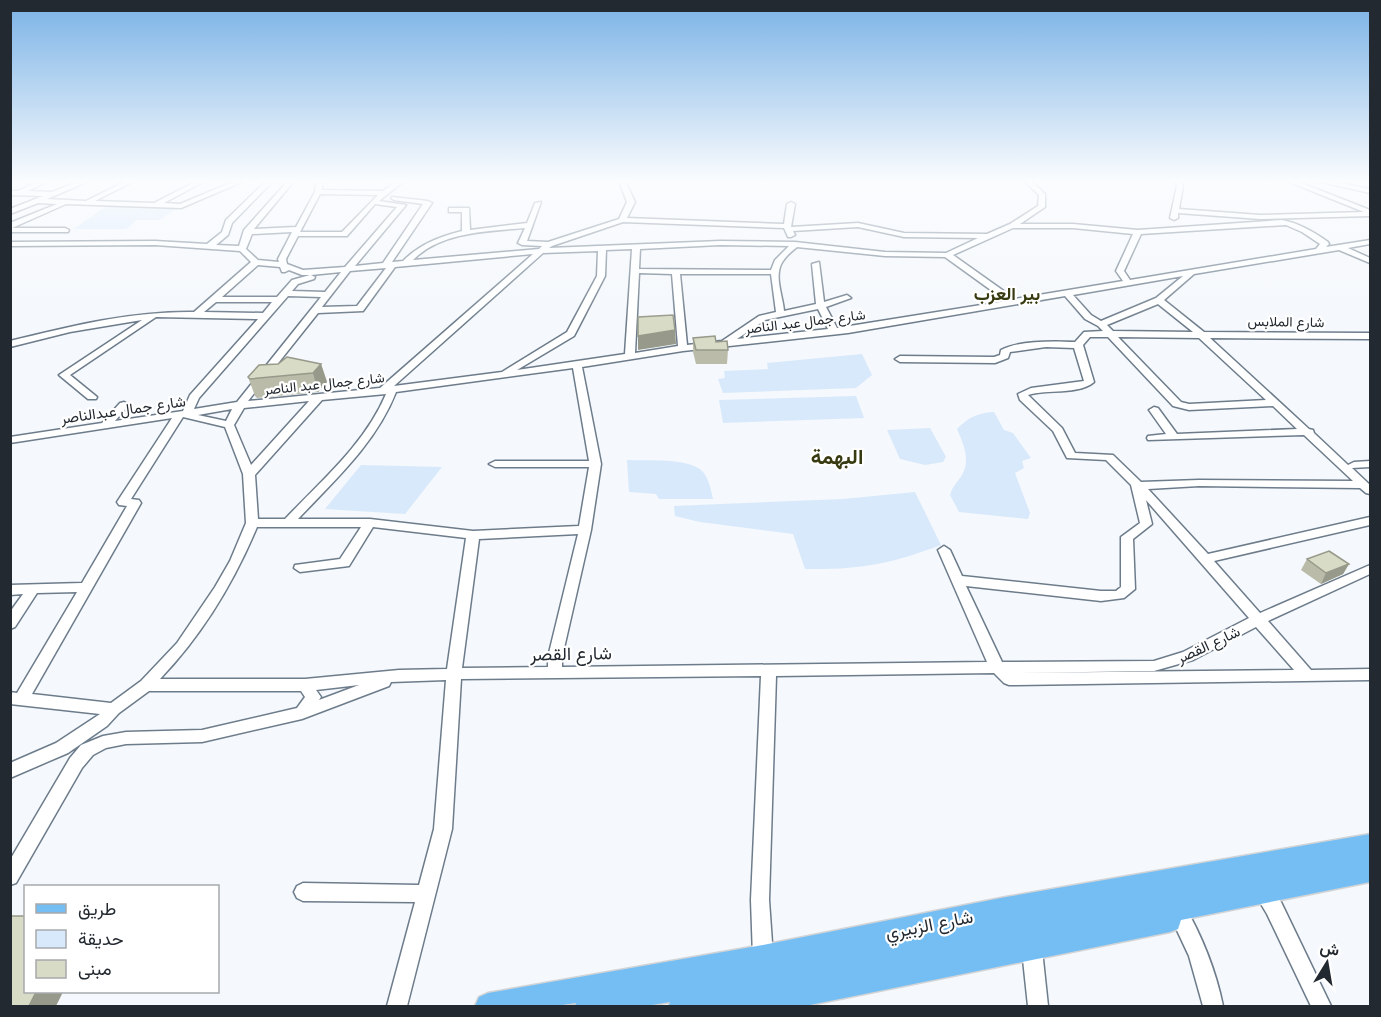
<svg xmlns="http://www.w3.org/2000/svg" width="1381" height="1017" font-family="Lato,Vazirmatn,sans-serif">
  <rect width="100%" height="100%" fill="#f5f8fc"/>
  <!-- green -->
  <g fill="#d8e9fb">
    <polygon points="108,205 179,207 159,220 137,220 126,229 74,229"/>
    <polygon points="862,354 872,375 856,388 723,393 718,379 725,378 724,371 768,369 767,363"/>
    <polygon points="856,396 864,418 723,423 719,400"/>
    <path d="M994,412l10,18 9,3 18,25 -9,3 2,7 -9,5 15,40 -2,6 -69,-7 -9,-17c3,-10 7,-12 12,-20 9,-15 1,-32 -5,-46 12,-12 20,-16 37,-17z"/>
    <polygon points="930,428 946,457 943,462 925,465 900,459 887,430"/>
    <path d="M627,460c19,1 63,-3 76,12 6,7 8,18 10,27h-54l-3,-5 -27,-2z"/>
    <polygon points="361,465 442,467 405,514 325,509"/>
    <path d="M915,492l26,53c-50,19 -83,25 -136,24l-12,-35 -93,-12 -25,-6 -1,-10 169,-7z"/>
  </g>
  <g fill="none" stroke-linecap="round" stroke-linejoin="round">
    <defs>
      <g id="minor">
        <polygon points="39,181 48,181 28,191 52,192 80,181 89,181 47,199 86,201 126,181 134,181 95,201 154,203 197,181 205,181 164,203 180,204 235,181 244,181 181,208 66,204 12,228 65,228 69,230 68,232 10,232 10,223 57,204 38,203 10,214 10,209 43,196 10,195 10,191 18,191"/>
        <path d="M266,181h7l-41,42 -4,12 -12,10 23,1 5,-16 44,-49h6l-40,48 42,-2 19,-35 1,-11h6v9l61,1 14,-10h7l-25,20 27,4 -51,61 28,-3 40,-59 -29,-4 -3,-2 1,-1 36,4 4,2 -40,59 11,-1c17,-17 36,-24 59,-30v-19h-13v-4h20l1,22 57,-7 8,-20 6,-1 -14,39 21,1 71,-23 8,-17 -8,-21h6l10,21 -8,16 157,6 3,-20 4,-2 4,2 -4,23 67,-4 46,10 83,1 23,-10 28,-18 1,-11 -15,-14h7l14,13v13l-25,17h53l65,6 144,-10c17,3 32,12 46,22l1,2 -3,3 44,-7v4l-22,4 22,10v5l-31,-13 -145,24 -30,26 40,32 166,1v6l-160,-1 99,91 4,1 1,3 34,32 6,-3 16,-1v6l-18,1 18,17v9l-4,-1 -6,-5 -161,-2 -51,3 60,65 162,-37v8l-156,36 46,52 110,-48v9l-102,47 43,49 59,-1v11l-361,5 -5,-2 -10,-10 -218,3 -7,224 4,57 -3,7 -7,3 -7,-3 -3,-7 -2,-57 10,-224 -300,3 -9,150 -45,177h-20l28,-104 -112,-1 -6,-3 -3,-6 3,-6 6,-3 116,2 15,-56 12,-149 -55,2 -2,4 -87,33 -100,23 -76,2 -20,4 -13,7 -11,13 -66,115 -6,2v-25l60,-102 11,-13 22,-9 23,-4 76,-2 95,-22 8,-11 -4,-6h-152l-30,22 -12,13 -39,27 -58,25v-15l46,-20 44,-29 -90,-10v-12l7,1 60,-101 -40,1 -22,34 -5,2v-17l13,-18 -13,1v-10l72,-2 45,-77 -8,-1 -2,-3 55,-84 -162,25v-6l92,-14 18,-20 4,-1 5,3 -14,16 68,-10 7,-16 68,-76 -102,-2 -86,58 27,22 -1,2h-8l-29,-24 83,-55 -72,12 -60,15v-6c61,-15 122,-30 184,-29l57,-50 -11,-11 -85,-6 -145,1v-4l145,-1 52,3 15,-12 4,-12zM320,194l58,1 -36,37h-42zM375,204l22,3 -52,60 -42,3 -16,-6 -1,-5 12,-23h49zM623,222l161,6 4,9h3l4,-2 -2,-4 65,-4 46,10 74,1 -32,15 -61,-1 -90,-10 -75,-1 -171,7 3,-2zM1286,225l16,7 18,12 -4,5 -186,31 -6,-9 17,-37zM525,228l-7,15 4,2 20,1 -3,3 -126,11c27,-28 75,-29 112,-32zM1013,228h60l60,6 -17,37 7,10 -108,18 -62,-44zM292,232l-14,27 1,3 -21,-2 -12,-11 6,-15zM720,245l69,1 -14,14 -4,10 -132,-1 1,-20zM797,247l88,9 60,1 61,44 -169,27 -11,-21 25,-9 -4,-3 -23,7 -5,-40 -7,2 4,40 -32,7c-1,-15 -11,-36 -1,-50 3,-5 9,-10 14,-14zM632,249l-7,105 -108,16 57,-34 31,-60 1,-26zM598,251l-1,25 -30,56 -65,40 -108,14 149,-133zM533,254l-153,134 -132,13 70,-88 45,-2 32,-44zM258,265l22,2 2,5h3l4,-2 13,5h8l-18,5 -15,17h-55zM386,268l-29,38 -35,1 28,-36zM341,272l-16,20 -33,-1 6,-7 16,-5 1,-2 -4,-2zM639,273l33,1 6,72 -43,7zM680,274h91l5,38 -17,4 -37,25 -35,4zM1183,276l-27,22 -55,23 -10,-6 -18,-20zM288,296l33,1 -84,105 -43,7 5,-11zM1065,296l20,23 13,7 5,5 -19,1 -9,10c-21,-1 -55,-2 -74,8l-1,5 -6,2 -94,-1 -5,3 5,3 95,1 13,-5 2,-6 36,-5 28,1 10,33 -53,7 -13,6 2,6 33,31 14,27 39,2 25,25 9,38 -19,14v50l-5,4h-15l-139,-15 -12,-26 -6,-4 -6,4 49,112 -425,5v-10l29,-127 10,-66 -19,-97 101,-16 165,-18zM216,302h56l-9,11 -59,-1zM1158,304l35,28 -80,-1 -6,-6zM818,309l10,20 -91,10 28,-19zM1090,337h18l65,69 16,4 84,-4 24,23 -120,5 -19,-26 -4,-1 -5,3 17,24 -18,2 -1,2 1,2 156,-5 49,46 -154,-1 -58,2 -28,-27 -38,-2 -13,-25 -34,-33c19,-6 51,0 66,-13l-11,-37zM1118,337l81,1 67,62 -77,4 -8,-2zM573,368l16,93h-94l-6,3 6,3h94l-10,59 -106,5 -103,-12h-72c37,-39 78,-76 98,-127zM386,394c-21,50 -65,87 -101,125h-27l-3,-44 67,-75zM309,401l-58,64 -17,-40 10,-17zM232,409l-6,12 -28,-6zM183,417l42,10 18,47 3,49 -16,38 -15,26 -38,56 -36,38 -30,22 -79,-9 109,-191 -2,-3 -8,-1zM1146,500l103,118 -66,34 -29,9 -152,1 -36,-76 135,15 23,-3 11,-9 -2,-50 19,-15zM257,527h104l-21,32 -45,6 -1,3 6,4 49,-6 24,-39 93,11 -19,131 -48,1 -94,9h-145c43,-45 73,-95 97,-152zM578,534l-30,123v10l-86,1 17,-129zM1256,627l38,43 -282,3 142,-2 39,-11zM359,685l-40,15 2,-3 -5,-7z"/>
        <polygon points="1175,181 1181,181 1183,186 1179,209 1260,215 1364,212 1287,181 1296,181 1370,210 1370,216 1260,219 1178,213 1178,218 1174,220 1170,218 1177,186"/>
        <polygon points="1317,181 1330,181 1370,189 1370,193"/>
        <polygon points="1264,885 1270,888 1281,902 1331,1006 1311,1006 1267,914 1255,894 1258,888"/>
        <path d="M1176,900l7,3c18,31 33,68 40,103h-20l-14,-50 -22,-47 2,-6z"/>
        <polygon points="1032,941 1039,943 1042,950 1048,1006 1028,1006 1022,950 1025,943"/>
      </g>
      <polygon id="major" points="1370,834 1370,882 1181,920 1178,929 1170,932 805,1006 669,1006 670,1002 646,1006 575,1006 576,1003 555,1006 475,1006 479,997 488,993 763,945 1006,897"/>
    </defs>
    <!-- minor casing -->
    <use href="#minor" stroke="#6d7c8b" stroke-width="3"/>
    <!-- major casing -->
    <use href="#major" stroke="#d3d4d6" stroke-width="3"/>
    <!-- minor -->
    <use href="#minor" fill="#fff" fill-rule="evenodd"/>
    <!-- major -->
    <use href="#major" fill="#75bef4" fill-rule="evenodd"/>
  </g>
  <!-- wall -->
  <g fill="#babca9">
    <polygon points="693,338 716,342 728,350 727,364 696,364 693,352"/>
    <polygon points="321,364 327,382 318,392 257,398 255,396 248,377"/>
    <polygon points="1307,559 1349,564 1343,574 1321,584 1301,570"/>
  </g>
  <!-- shaded-wall -->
  <g fill="#97998a">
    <polygon points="675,330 676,344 638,350 638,336"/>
    <polygon points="321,364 327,382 318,392 313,373"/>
    <polygon points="1349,564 1343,574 1321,584 1326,573"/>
    <polygon points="36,992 63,992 56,1006 29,1006"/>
  </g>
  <!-- building -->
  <g fill="#d8dbc5" stroke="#97998a" stroke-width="1.5">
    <polygon points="673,315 675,330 638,336 638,317"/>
    <polygon points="715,336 716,342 727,341 728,350 696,350 693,338"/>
    <polygon points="287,357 321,364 313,373 250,379 248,377 259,365 278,364"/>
    <polygon points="1329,551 1349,564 1326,573 1307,559"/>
    <polygon points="10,916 26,916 26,992 36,992 29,1006 10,1006"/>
  </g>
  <!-- sky -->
  <linearGradient id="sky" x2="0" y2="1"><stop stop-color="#7ab2e6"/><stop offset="0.56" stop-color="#fafcfe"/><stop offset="1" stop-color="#fafcfe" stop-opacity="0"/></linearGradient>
  <rect width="1381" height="323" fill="url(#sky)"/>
  <g text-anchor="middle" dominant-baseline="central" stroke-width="4.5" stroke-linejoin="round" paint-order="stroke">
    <!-- far-street labels -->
    <g font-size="14" fill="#232930" stroke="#fff">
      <text transform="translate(805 321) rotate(-7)">شارع جمال عبد الناصر</text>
      <text transform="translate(1286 321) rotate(1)">شارع الملابس</text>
      <text transform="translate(324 383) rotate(-6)">شارع جمال عبد الناصر</text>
    </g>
    <!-- street labels -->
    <g font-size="15" fill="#232930" stroke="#fff">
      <text transform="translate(123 409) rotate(-8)">شارع جمال عبدالناصر</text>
      <text transform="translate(1208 644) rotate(-25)">شارع القصر</text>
    </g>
    <!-- far-district labels -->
    <g font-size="18" font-weight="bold" fill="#383a11" stroke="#fff">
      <text x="1007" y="293">بير العزب</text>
    </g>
    <!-- near-street labels -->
    <g font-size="18" fill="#232930" stroke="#fff">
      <text transform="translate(571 653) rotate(-1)">شارع القصر</text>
      <text transform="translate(929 924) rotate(-11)">شارع الزبيري</text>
    </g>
    <!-- district labels -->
    <g font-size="21" font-weight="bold" fill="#383a11" stroke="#fff">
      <text x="837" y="455">البهمة</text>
    </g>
  </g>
  <!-- border -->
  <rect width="1381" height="1017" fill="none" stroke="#232930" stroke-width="24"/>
  <!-- legend -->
  <rect x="24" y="885" width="195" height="108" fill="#ffffff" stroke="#a7a9ac" stroke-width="1.5"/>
  <rect x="36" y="904" width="30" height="9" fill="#75bef4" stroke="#a7a9ac" stroke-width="1.5"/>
  <text x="78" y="915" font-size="18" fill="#232930">طريق</text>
  <rect x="36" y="930" width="30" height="18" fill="#d8e9fb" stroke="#a7a9ac" stroke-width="1.5"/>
  <text x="78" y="945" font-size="18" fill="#232930">حديقة</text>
  <rect x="36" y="960" width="30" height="18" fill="#d8dbc5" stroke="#a7a9ac" stroke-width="1.5"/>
  <text x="78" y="975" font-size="18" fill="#232930">مبنى</text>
  <!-- north arrow -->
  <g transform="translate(1327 963) rotate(11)" stroke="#ffffff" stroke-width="4.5" paint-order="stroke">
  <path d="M0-4.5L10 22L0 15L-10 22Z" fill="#232930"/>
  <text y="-9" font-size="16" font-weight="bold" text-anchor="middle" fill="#232930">ش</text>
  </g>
</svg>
